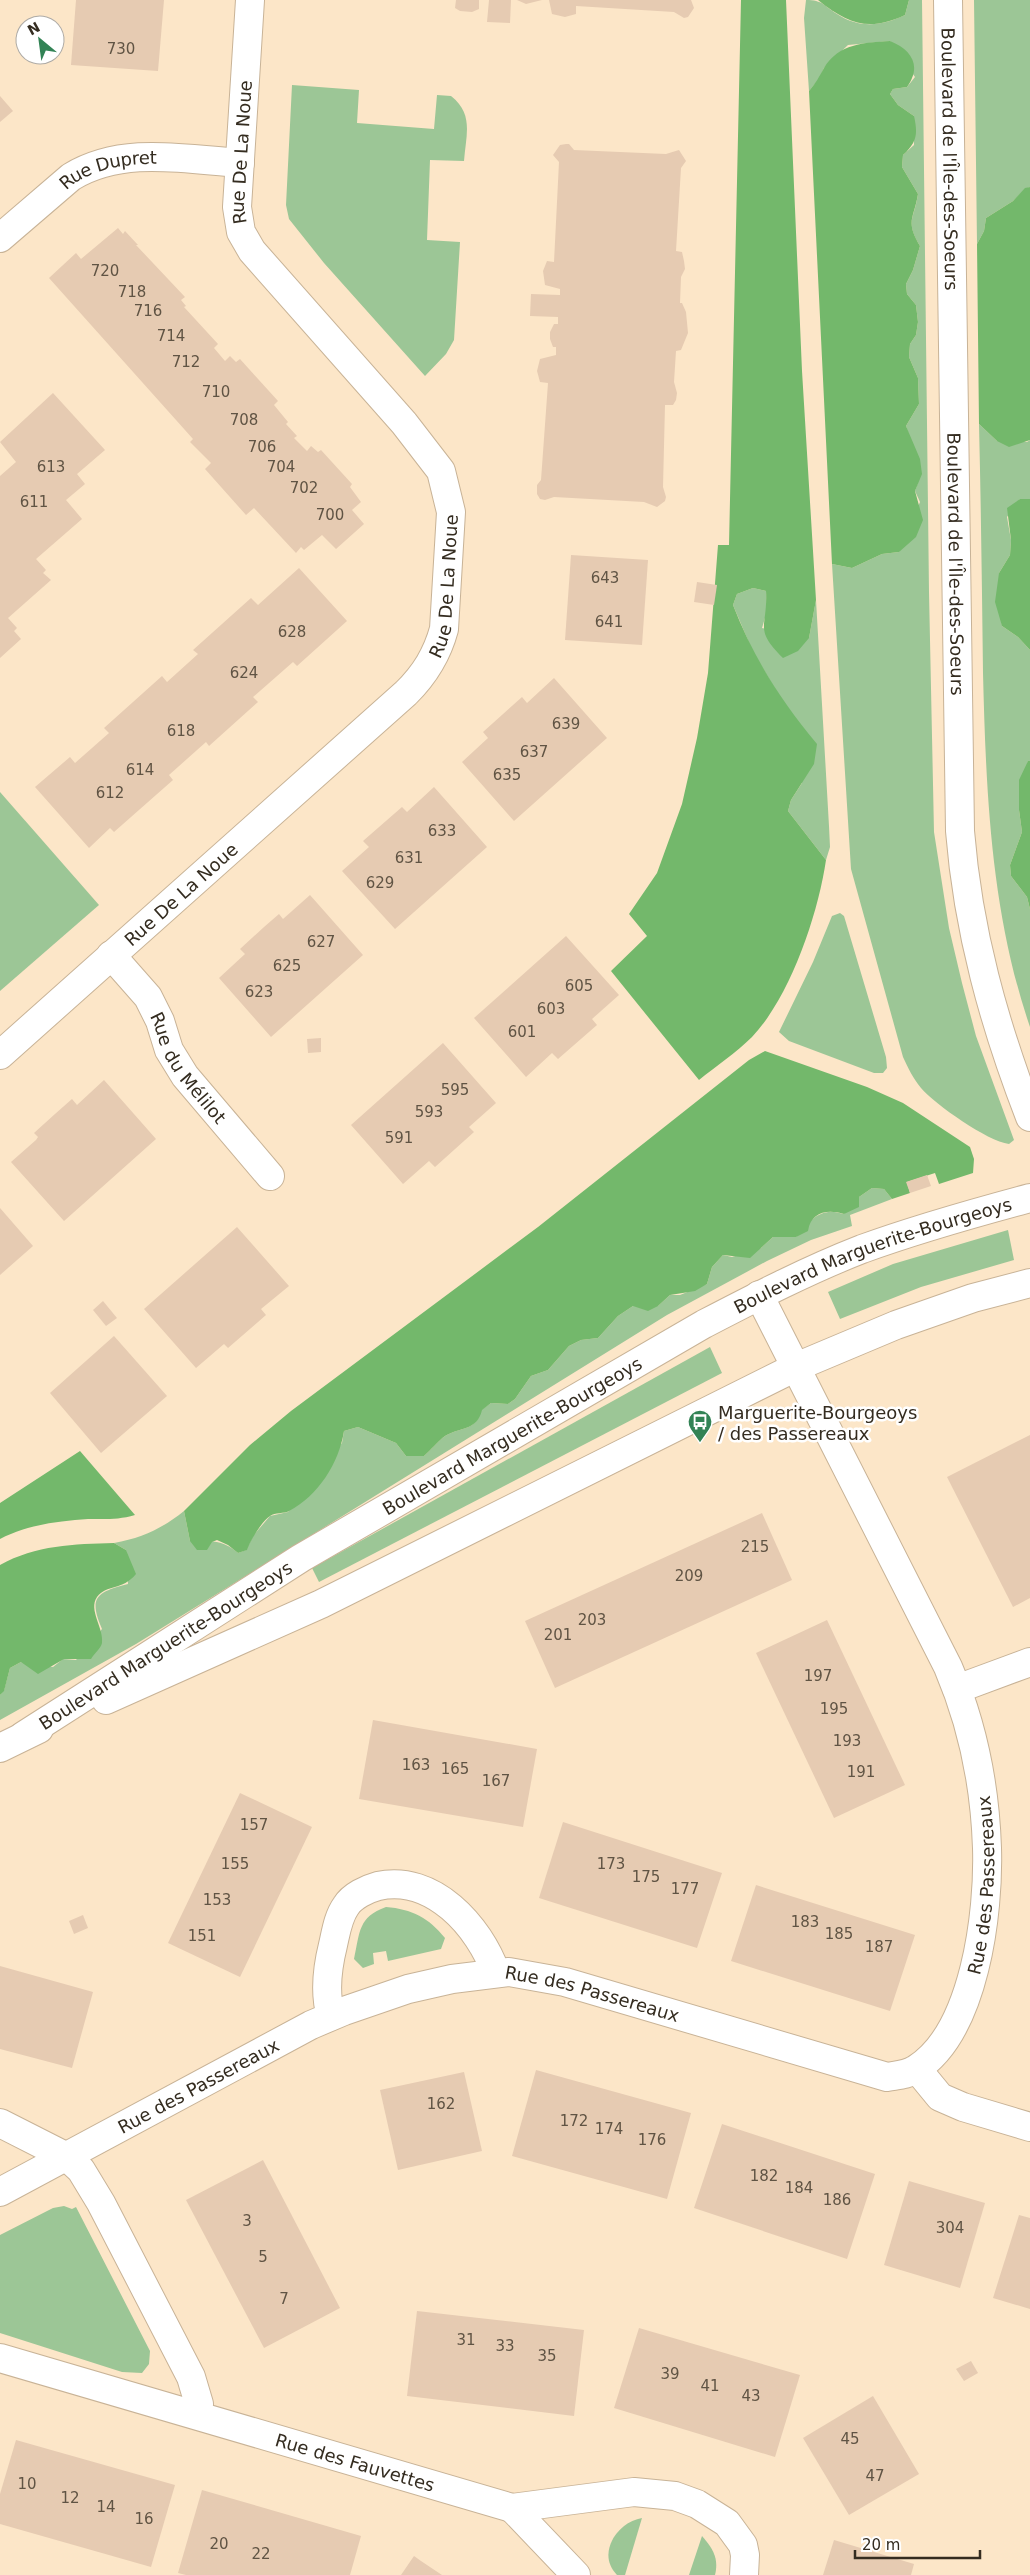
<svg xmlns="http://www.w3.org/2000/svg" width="1030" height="2575" font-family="'DejaVu Sans',sans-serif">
  <rect width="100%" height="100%" fill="#fce6c8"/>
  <!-- green -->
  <g fill="#9cc696">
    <path d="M806,0c17,0 18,6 31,14 23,15 45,12 68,1l4,-15h13l7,592 5,240 15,96 13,55 14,53 38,104 -5,4c-22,-3 -73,-39 -88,-56 -8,-10 -13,-20 -18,-31l-52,-188 -19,-305 20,4 30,-14 17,-2 21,-50 -5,-11c12,-31 -1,-38 -9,-65l13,-22 -1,-26 -9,-21 1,-13 6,-9 2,-13 -2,-17 -9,-11 -1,-10 7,-14 7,-24c-15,-25 -6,-26 -2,-52l-16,-27 1,-12 11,-10v-29l-16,-11 -8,-11 3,-5 14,-2 8,-10 -25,-36 -42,4 -24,23 -5,11 -10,12 -5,-73z"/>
    <polygon points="974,0 1030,0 1030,187 1025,189 1013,201 986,218 984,231 977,244"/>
    <path d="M292,85l67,5 -2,33 77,6 3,-34 14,1c23,18 15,39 13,65l-34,-1 -3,80 33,2 -6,98 -8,14 -21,22 -101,-113 -35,-44 -3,-14z"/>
    <path d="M979,424l18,17 30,1 3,-2v59h-10l-13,18 4,23 -1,15 -11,18 3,53 16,11 12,13v111h-2l-9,49 3,22 -12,33 1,11 16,21 3,12v118c-39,-114 -44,-234 -47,-354 -1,-83 -2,-166 -4,-249z"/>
    <polygon points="753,588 766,591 767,611 762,628 809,638 816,600 829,826 830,847 826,860 788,811 791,800 802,783 787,709 753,652 733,605 737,594"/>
    <polygon points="0,792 99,905 0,991"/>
    <polygon points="840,913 844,916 886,1057 887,1068 883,1073 874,1073 789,1041 779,1032 813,962 832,916"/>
    <path d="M872,1188l12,1 8,10 -42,16 2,11 -41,14 -44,21 -100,54 -531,329 -136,76v-25l4,-5 6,-22 11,-6 32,5 10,-8 13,1 26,-31c-14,-32 -5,-37 26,-45l-2,-34 -12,-7c28,-5 49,-15 70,-32l6,30c21,1 31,-3 48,12l8,-3 7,-14 17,-20 18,-4 54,-69 2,-12 14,-4 38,16 10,13h18c7,-6 14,-15 21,-20 15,-9 32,-5 36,-26l10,-7 17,1 7,-5 16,-23 17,-6 21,-24 12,-6 17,-2 20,-22 15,-10h25l12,-11h10l27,-11 5,-17 11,-12 9,2 29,-9 12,-11h23c16,-18 23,-30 48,-23l15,-17z"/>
    <polygon points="1008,1230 1014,1260 921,1287 840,1319 828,1292 893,1264"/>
    <polygon points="710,1347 722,1373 319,1582 312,1568"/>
    <path d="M386,1907c26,2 43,11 59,31l-4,11 -53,12 -2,-10 -13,2 1,11 -11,4 -9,-9c6,-27 4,-42 32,-52z"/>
    <polygon points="64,2206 72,2209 76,2207 150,2351 149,2364 142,2373 122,2372 0,2333 0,2235 53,2208"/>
    <path d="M642,2518l-17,57h-8c-21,-21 0,-53 25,-57z"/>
    <path d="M702,2536c11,13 17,22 13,39h-26z"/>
  </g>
  <!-- forest -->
  <g fill="#73b86b">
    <path d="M741,0h45l16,371 14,229 -7,38 -11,13 -15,7c-30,-30 -15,-30 -17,-67l-13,-3 -16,6 -4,11c20,52 48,96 84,139l-3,20 -23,36 -3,11 38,49c-8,55 -36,137 -74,177 -16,16 -36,29 -53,43l-88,-109 36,-35 -18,-22 28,-41 25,-69 15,-66 11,-65 10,-128h11z"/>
    <path d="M818,0h91l-4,15c-36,17 -57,9 -87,-15z"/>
    <path d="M890,41c22,9 32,25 17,46l-14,2 -3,5 8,11 16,11c4,18 3,26 -11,39l-1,12 16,27c-4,25 -13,27 2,52l-7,24 -7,14 1,10 9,11 2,17 -2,13 -6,9 -1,13 9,21 1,26 -13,22 14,33 2,15 -7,17 8,29 -7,17 -17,15 -17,2 -30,14 -20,-4 -23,-473c7,-8 10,-14 15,-23 15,-25 40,-25 66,-27z"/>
    <polygon points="1030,187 1030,440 1009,447 997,441 979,424 977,244 984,231 986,218 1013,201 1025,188"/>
    <polygon points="1020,499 1030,499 1030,650 1018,637 1002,626 995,602 999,573 1010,555 1011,540 1007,508"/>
    <polygon points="1028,761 1030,761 1030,909 1027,897 1011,876 1010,865 1022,832 1019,810 1019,780"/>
    <path d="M765,1051l102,36 36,16 67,44 4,12 -1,14 -34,11 -4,-11 -28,9 3,11 -18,6 -8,-10 -12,-1 -13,9v10l-15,7c-17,-5 -33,-2 -36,17l-12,6h-23l-23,21 -27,-3 -11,12 -5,17 -12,7 -25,4 -12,11 -10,5 -15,-5 -15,10 -20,22 -17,2 -12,6 -21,24 -17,6 -16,23 -7,5 -17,-1 -9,7c-5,21 -22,17 -37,26 -7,5 -14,14 -21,20h-18l-10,-13 -38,-16 -14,4c-5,32 -26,65 -55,80 -5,3 -14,1 -19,5 -8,5 -20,25 -23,34l-9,3 -10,-8 -11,-5 -5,2 -5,8h-10l-7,-9 -6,-30 66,-66 41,-34 247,-184 211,-167z"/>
    <path d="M80,1451l55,64c-17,5 -30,4 -47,4 -30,2 -61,6 -88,20v-36z"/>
    <path d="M114,1543l12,7 10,24c-14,17 -29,10 -39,23 -9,13 7,31 5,46 -1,5 -8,11 -11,16h-27l-26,15 -17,-12 -11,6 -6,23 -4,4v-130c36,-20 74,-21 114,-22z"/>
  </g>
  <!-- building -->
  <g fill="#e6cbb2">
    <polygon points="76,0 164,0 158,71 71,65"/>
    <polygon points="456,0 479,0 479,9 472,12 460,11 455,8"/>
    <polygon points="489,0 511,0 510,23 487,22"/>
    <polygon points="517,0 542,0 526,4"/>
    <polygon points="549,0 691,0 694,8 688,17 684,18 674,12 576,6 576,14 565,17 552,14"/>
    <polygon points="0,96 13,111 0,122"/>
    <polygon points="566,144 569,144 574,150 666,154 679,150 686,161 681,168 676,251 682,252 684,261 685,269 681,277 680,303 682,303 686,312 688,333 681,350 676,351 674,382 677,393 676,400 673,405 665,405 663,487 666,497 665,501 657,507 644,502 554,497 545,500 540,499 537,494 537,485 541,480 548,383 540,382 537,371 540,359 556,355 556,347 553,347 550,339 550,332 554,324 558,324 558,317 530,316 531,294 560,295 560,289 545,285 543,271 547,261 554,262 559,162 553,155 560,145"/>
    <polygon points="118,228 123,234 125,231 138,245 136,245 185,297 181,300 186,306 184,307 218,344 214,348 225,361 230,356 236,362 240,359 278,401 274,405 288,422 286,424 297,436 294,438 307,451 311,446 318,452 321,450 352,484 350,487 361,502 352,510 364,524 336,549 322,535 304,550 301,547 296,553 254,508 246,515 205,469 211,463 190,442 193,439 49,278 76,253 81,259"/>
    <polygon points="53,393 105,450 77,474 85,484 66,500 82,519 36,559 46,570 43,573 51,580 8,618 17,628 14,631 21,639 0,658 0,476 16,462 0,442"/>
    <polygon points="571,555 648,560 642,645 565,640"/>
    <polygon points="299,568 347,621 297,666 293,662 253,697 258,702 209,746 206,742 169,775 173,780 114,832 110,828 89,848 35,787 70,757 75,763 109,733 104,728 162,676 167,682 198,654 193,650 251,598 258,605"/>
    <polygon points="697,582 717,585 714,605 694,602"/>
    <polygon points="554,678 607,738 514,821 462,762 488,738 483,732 522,697 527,703"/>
    <polygon points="434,787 487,847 395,929 342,871 369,847 363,841 402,807 407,812"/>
    <polygon points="310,895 363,955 271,1037 219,978 245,954 240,949 264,927 279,914 283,919"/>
    <polygon points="566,936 619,995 592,1019 597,1025 558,1059 552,1053 526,1077 474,1018"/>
    <polygon points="321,1038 321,1052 308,1053 307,1039"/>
    <polygon points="443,1043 496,1103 469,1127 474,1132 435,1167 429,1161 403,1184 351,1125"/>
    <polygon points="104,1080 156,1139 64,1221 11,1162 36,1140 38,1137 34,1133 55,1114 72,1099 77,1105"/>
    <polygon points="927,1175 931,1186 910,1193 906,1182"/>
    <polygon points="0,1208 33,1246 0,1275"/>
    <polygon points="237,1227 289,1286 261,1309 266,1315 228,1348 224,1344 196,1368 144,1309"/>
    <polygon points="103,1301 117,1318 106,1326 93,1310"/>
    <polygon points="114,1336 167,1396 101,1453 50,1393"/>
    <polygon points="1030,1435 1030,1598 1013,1607 947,1477"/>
    <polygon points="762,1513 792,1580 555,1688 525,1621"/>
    <polygon points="827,1620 905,1785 834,1818 756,1653"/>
    <polygon points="373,1720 537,1749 523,1827 359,1799"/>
    <polygon points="240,1793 312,1827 240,1977 168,1943"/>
    <polygon points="563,1822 722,1873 697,1948 539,1898"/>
    <polygon points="756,1885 915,1935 890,2011 731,1961"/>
    <polygon points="83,1915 88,1928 74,1934 69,1921"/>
    <polygon points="0,1966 93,1992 72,2068 0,2049"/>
    <polygon points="536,2070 691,2113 667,2199 512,2156"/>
    <polygon points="464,2072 482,2151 398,2170 380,2090"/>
    <polygon points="722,2124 875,2174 847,2259 694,2208"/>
    <polygon points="263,2160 340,2308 264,2348 186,2200"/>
    <polygon points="909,2181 985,2203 960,2288 884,2265"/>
    <polygon points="1019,2215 1030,2218 1030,2309 993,2298"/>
    <polygon points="417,2311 584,2330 574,2416 407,2396"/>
    <polygon points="639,2328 800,2375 775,2457 614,2408"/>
    <polygon points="971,2361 978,2373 964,2381 956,2369"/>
    <polygon points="873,2396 919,2474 849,2515 803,2438"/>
    <polygon points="16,2440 175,2485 151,2567 0,2524 0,2494"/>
    <polygon points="202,2490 361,2536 350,2575 186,2575 178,2573"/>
    <polygon points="834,2540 914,2564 911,2575 823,2575"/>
    <polygon points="414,2556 421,2561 442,2575 401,2575"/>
  </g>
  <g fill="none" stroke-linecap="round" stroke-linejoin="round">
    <defs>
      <g id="minor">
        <path id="s1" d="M948,0l12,831c8,100 34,193 70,286"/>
        <path id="s2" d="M0,238l71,-61c51,-31 112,-18 169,-14"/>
        <path id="s3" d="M111,955l37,42 12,24 9,29 16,26 85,100"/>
        <path id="s4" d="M0,1055l406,-362c19,-19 31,-38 38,-64l7,-117 -10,-41 -37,-48 -152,-172 -11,-19 -4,-25 13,-207"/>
        <polyline points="957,1689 1030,1662"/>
        <polyline points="106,1700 321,1604 796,1367 896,1325 973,1298 1030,1283"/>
        <path id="s5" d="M23,1736l278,-178 403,-234c52,-27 104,-54 158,-75 55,-20 112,-36 168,-51"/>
        <polyline points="0,1748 39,1729"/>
        <path d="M331,2016c-7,-23 -4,-47 2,-71 3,-13 5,-28 13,-39 6,-10 21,-17 32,-20 55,-12 101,40 118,87"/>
        <polyline points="917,2069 940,2097 963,2107 1030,2127"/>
        <polyline points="0,2123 67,2157 81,2170 101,2203 191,2377 199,2404 198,2415"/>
        <path id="s6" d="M0,2192l311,-167 33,-14 64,-22 44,-10 57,-7 56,10 322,95c11,-2 20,-2 29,-8 59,-37 73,-157 71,-221 -2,-61 -15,-125 -39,-181l-189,-372"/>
        <path id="s7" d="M0,2358l512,150 122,-16 41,4 22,8 30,19 16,22 2,10 -1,20"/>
        <polyline points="512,2508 576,2575"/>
      </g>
    </defs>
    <!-- minor casing -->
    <use href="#minor" stroke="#c8b397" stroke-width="30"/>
    <!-- minor -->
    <use href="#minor" stroke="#fff" stroke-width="28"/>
  </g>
  <!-- icons -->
  <defs>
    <symbol id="bus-pin" viewBox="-11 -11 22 30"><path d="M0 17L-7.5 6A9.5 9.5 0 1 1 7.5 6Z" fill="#328355" stroke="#fff"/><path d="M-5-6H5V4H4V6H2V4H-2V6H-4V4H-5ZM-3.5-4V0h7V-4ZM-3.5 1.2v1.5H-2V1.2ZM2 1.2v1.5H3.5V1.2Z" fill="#fff"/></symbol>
  </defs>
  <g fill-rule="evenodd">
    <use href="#bus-pin" x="686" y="1408" width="28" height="38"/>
  </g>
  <g text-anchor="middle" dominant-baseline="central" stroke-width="5" stroke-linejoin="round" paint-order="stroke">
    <!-- number labels -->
    <g font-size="15" fill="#605444">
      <text x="121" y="49">730</text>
      <text x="105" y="271">720</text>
      <text x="132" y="292">718</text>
      <text x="148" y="311">716</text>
      <text x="171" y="336">714</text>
      <text x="186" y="362">712</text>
      <text x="216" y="392">710</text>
      <text x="244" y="420">708</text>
      <text x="262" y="447">706</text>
      <text x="51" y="467">613</text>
      <text x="281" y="467">704</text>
      <text x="304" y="488">702</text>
      <text x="34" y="502">611</text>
      <text x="330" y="515">700</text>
      <text x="605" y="578">643</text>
      <text x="609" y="622">641</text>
      <text x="292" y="632">628</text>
      <text x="244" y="673">624</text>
      <text x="566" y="724">639</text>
      <text x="181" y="731">618</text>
      <text x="534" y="752">637</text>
      <text x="140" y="770">614</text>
      <text x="507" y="775">635</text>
      <text x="110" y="793">612</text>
      <text x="442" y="831">633</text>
      <text x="409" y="858">631</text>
      <text x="380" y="883">629</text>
      <text x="321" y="942">627</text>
      <text x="287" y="966">625</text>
      <text x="579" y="986">605</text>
      <text x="259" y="992">623</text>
      <text x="551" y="1009">603</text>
      <text x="522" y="1032">601</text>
      <text x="455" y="1090">595</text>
      <text x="429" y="1112">593</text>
      <text x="399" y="1138">591</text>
      <text x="755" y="1547">215</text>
      <text x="689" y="1576">209</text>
      <text x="592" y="1620">203</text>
      <text x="558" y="1635">201</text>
      <text x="818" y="1676">197</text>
      <text x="834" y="1709">195</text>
      <text x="847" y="1741">193</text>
      <text x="416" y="1765">163</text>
      <text x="455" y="1769">165</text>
      <text x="861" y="1772">191</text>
      <text x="496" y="1781">167</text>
      <text x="254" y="1825">157</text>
      <text x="235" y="1864">155</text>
      <text x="611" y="1864">173</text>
      <text x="646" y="1877">175</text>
      <text x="685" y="1889">177</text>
      <text x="217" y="1900">153</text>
      <text x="805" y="1922">183</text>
      <text x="839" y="1934">185</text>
      <text x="202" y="1936">151</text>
      <text x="879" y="1947">187</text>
      <text x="441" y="2104">162</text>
      <text x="574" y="2121">172</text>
      <text x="609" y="2129">174</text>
      <text x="652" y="2140">176</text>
      <text x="764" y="2176">182</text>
      <text x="799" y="2188">184</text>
      <text x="837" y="2200">186</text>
      <text x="247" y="2221">3</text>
      <text x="950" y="2228">304</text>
      <text x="263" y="2257">5</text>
      <text x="284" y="2299">7</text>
      <text x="466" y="2340">31</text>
      <text x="505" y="2346">33</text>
      <text x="547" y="2356">35</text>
      <text x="670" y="2374">39</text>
      <text x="710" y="2386">41</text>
      <text x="751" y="2396">43</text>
      <text x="850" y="2439">45</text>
      <text x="875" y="2476">47</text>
      <text x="27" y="2484">10</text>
      <text x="70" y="2498">12</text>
      <text x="106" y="2507">14</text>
      <text x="144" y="2519">16</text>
      <text x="219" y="2544">20</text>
      <text x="261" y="2554">22</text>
    </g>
    <!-- street labels -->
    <g font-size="18" fill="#342c20" stroke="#fff">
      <text stroke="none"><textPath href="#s4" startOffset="1171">Rue De La Noue</textPath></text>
      <text stroke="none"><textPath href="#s1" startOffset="159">Boulevard de l'Île-des-Soeurs</textPath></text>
      <text stroke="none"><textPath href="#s2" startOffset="132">Rue Dupret</textPath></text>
      <text stroke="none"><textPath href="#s1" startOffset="564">Boulevard de l'Île-des-Soeurs</textPath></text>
      <text stroke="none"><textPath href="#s4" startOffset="662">Rue De La Noue</textPath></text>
      <text stroke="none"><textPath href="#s4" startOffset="242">Rue De La Noue</textPath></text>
      <text stroke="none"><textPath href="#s3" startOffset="138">Rue du Mélilot</textPath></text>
      <text stroke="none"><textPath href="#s5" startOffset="979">Boulevard Marguerite-Bourgeoys</textPath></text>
      <text stroke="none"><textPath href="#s5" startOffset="574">Boulevard Marguerite-Bourgeoys</textPath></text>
      <text stroke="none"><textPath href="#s5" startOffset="169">Boulevard Marguerite-Bourgeoys</textPath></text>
      <text stroke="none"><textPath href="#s6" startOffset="1185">Rue des Passereaux</textPath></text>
      <text stroke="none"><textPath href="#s6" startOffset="645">Rue des Passereaux</textPath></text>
      <text stroke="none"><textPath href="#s6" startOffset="225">Rue des Passereaux</textPath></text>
      <text stroke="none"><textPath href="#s7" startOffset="370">Rue des Fauvettes</textPath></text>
    </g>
    <!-- poi labels -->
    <g font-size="18" fill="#342c20" stroke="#fff" text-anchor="start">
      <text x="718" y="1412">Marguerite-Bourgeoys<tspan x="718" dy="21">/ des Passereaux</tspan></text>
    </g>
  </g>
  <!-- north arrow -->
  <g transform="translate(40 40) rotate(331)"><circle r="24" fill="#ffffff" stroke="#aeaba6"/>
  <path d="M0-4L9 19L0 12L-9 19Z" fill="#328355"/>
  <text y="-8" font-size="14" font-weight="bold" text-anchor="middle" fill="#342c20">N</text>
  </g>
  <!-- scale -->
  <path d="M855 2550v8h125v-8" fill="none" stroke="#342c20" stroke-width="2.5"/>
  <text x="862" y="2550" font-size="15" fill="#342c20" stroke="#ffffff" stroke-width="4" paint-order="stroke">20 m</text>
</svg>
